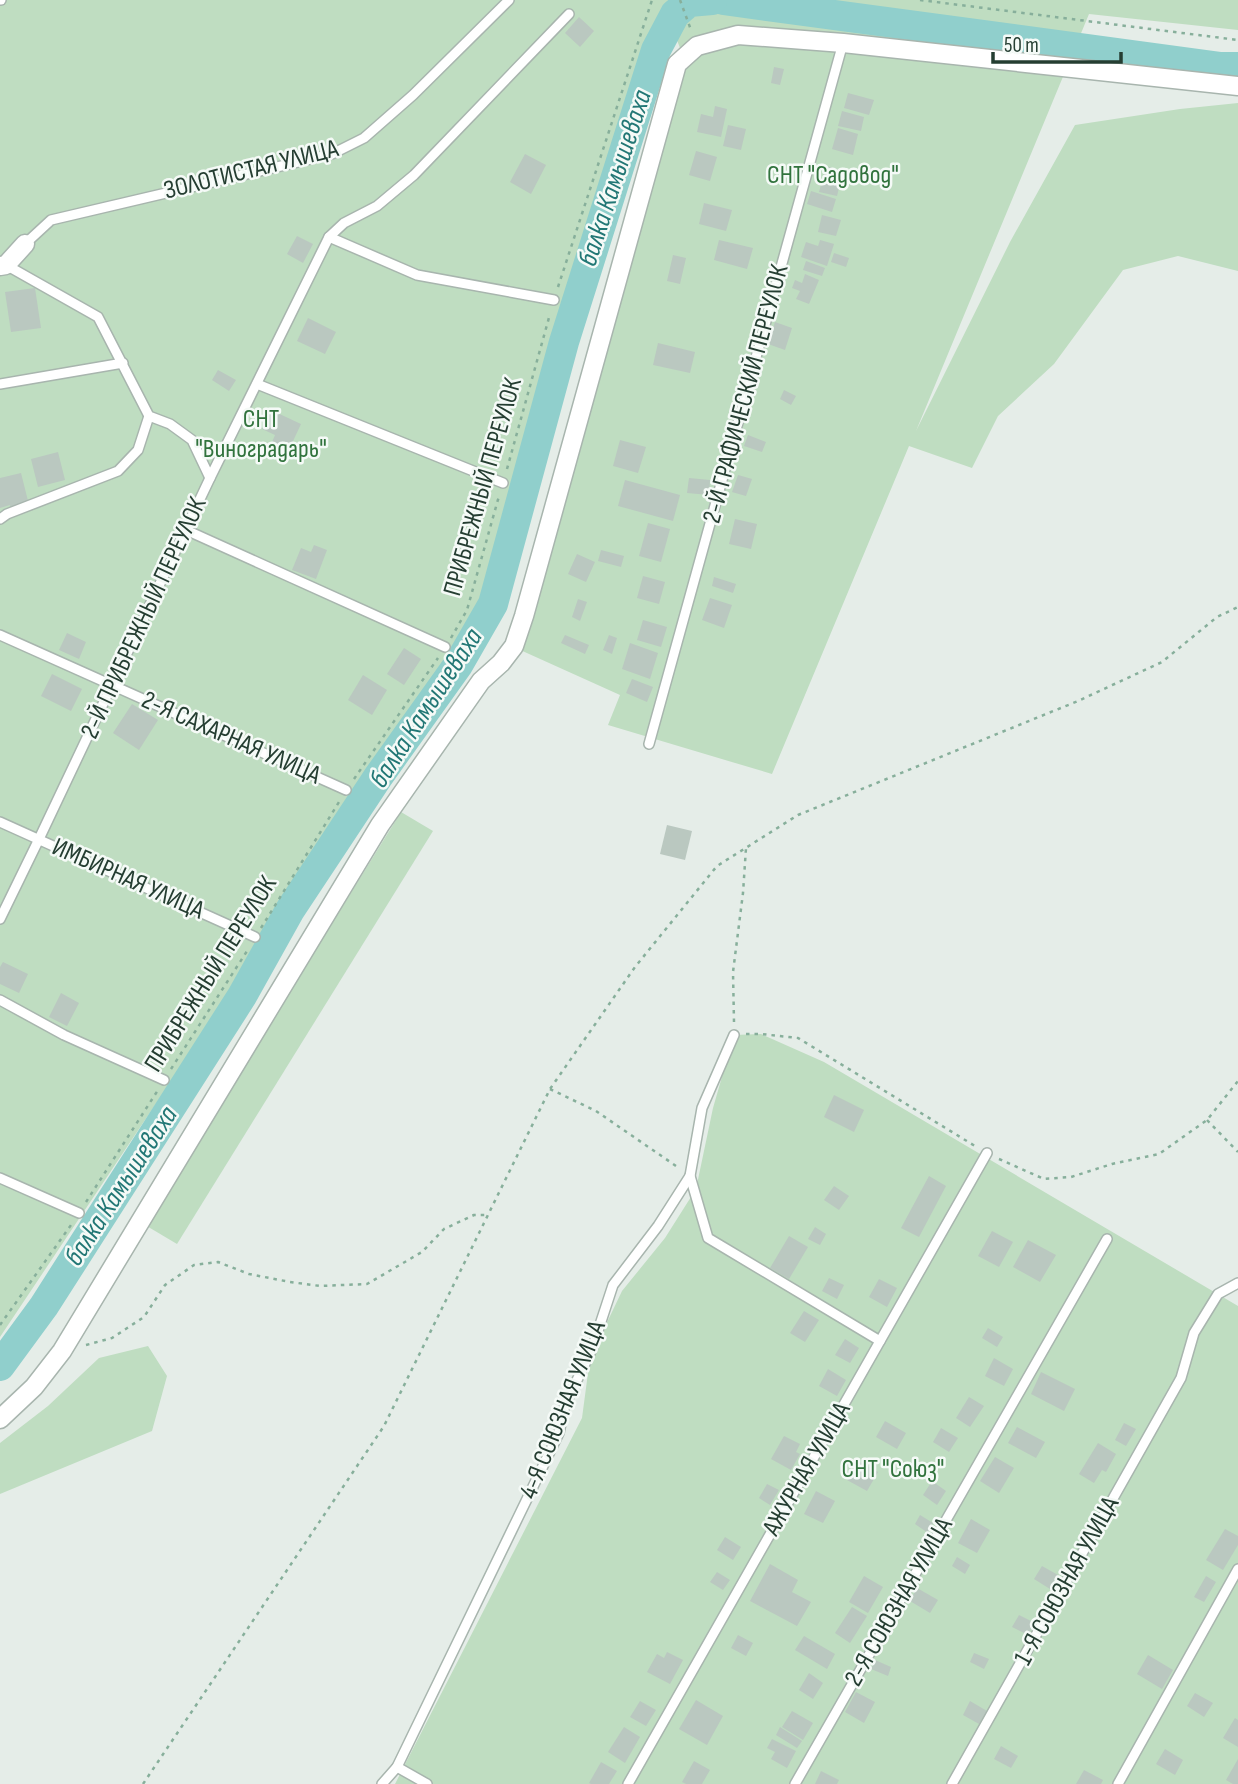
<svg xmlns="http://www.w3.org/2000/svg" width="1238" height="1784" font-family="'Sofia Sans Condensed',sans-serif">
  <rect width="100%" height="100%" fill="#e5ede8"/>
  <!-- green -->
  <g fill="#bfddc1">
    <polygon points="0,0 1238,0 1238,30 1089,14 916,431 1010,242 1075,125 1180,109 1238,103 1238,271 1178,256 1123,270 1054,364 998,416 972,468 909,446 772,774 608,725 620,695 518,649 536,610 684,58 667,15 483,599 451,662 0,1337"/>
    <polygon points="401,812 433,831 177,1244 145,1225"/>
    <polygon points="761,1034 824,1062 1238,1306 1238,1784 395,1784 582,1418 590,1358 622,1291 665,1238 696,1189 713,1108 734,1035"/>
    <polygon points="148,1346 167,1376 152,1431 0,1494 0,1443 48,1406 99,1358"/>
  </g>
  <g fill="none" stroke-linecap="round" stroke-linejoin="round">
    <!-- river -->
    <g stroke="#90cfcc" stroke-width="30">
      <polyline points="723,0 1221,67 1238,67"/>
      <polyline points="0,1366 44,1306 242,996 290,910 378,777 458,665 493,604 564,342 656,50 675,14 689,2 712,0"/>
    </g>
  </g>
  <!-- building -->
  <g fill="#bac8c0">
    <polygon points="579,17 594,31 580,47 565,33"/>
    <polygon points="774,67 784,69 780,85 771,83"/>
    <polygon points="848,93 874,100 869,115 844,108"/>
    <polygon points="715,106 727,109 721,137 697,132 701,114 713,117"/>
    <polygon points="842,111 864,117 861,131 838,126"/>
    <polygon points="728,125 746,129 741,150 723,146"/>
    <polygon points="838,128 858,134 853,155 832,149"/>
    <polygon points="696,151 717,157 710,181 689,175"/>
    <polygon points="525,154 546,165 531,194 510,182"/>
    <polygon points="826,166 843,171 837,196 819,192"/>
    <polygon points="811,191 836,199 832,212 807,204"/>
    <polygon points="704,203 732,210 726,231 699,224"/>
    <polygon points="822,215 841,220 836,236 818,232"/>
    <polygon points="297,236 313,244 303,263 287,254"/>
    <polygon points="719,240 753,248 747,269 714,260"/>
    <polygon points="820,240 834,244 827,266 801,257 806,242 818,246"/>
    <polygon points="834,253 849,258 846,267 831,262"/>
    <polygon points="673,255 686,258 680,284 667,281"/>
    <polygon points="806,261 825,268 822,276 803,270"/>
    <polygon points="805,274 819,280 809,304 796,299 800,291 792,288 795,280 802,283"/>
    <polygon points="35,288 41,328 11,332 5,292"/>
    <polygon points="308,318 336,332 325,354 297,341"/>
    <polygon points="775,322 792,328 785,350 768,344"/>
    <polygon points="658,343 695,352 690,373 653,365"/>
    <polygon points="218,370 236,380 229,391 212,380"/>
    <polygon points="784,390 796,396 791,405 780,399"/>
    <polygon points="271,410 301,424 287,454 270,447 275,435 262,429"/>
    <polygon points="748,435 766,442 762,452 744,446"/>
    <polygon points="620,440 646,447 638,473 613,466"/>
    <polygon points="58,452 65,480 38,487 31,459"/>
    <polygon points="21,473 29,505 11,509 10,505 0,508 0,478"/>
    <polygon points="738,475 752,479 746,496 732,492"/>
    <polygon points="689,478 710,480 709,495 687,493"/>
    <polygon points="625,480 680,495 673,521 618,506"/>
    <polygon points="735,519 757,524 751,549 729,544"/>
    <polygon points="648,523 670,529 661,562 639,556"/>
    <polygon points="314,545 327,550 316,579 292,570 301,548 311,552"/>
    <polygon points="601,550 624,556 621,567 598,561"/>
    <polygon points="577,554 595,562 586,582 568,574"/>
    <polygon points="643,576 665,582 659,604 637,598"/>
    <polygon points="714,577 736,584 733,593 712,586"/>
    <polygon points="710,598 732,605 724,628 702,620"/>
    <polygon points="578,599 587,602 580,621 572,617"/>
    <polygon points="643,620 667,627 661,647 637,640"/>
    <polygon points="67,633 86,642 79,659 59,650"/>
    <polygon points="565,635 589,645 585,654 561,643"/>
    <polygon points="609,635 617,638 612,654 603,650"/>
    <polygon points="630,643 658,653 650,679 622,669"/>
    <polygon points="404,648 421,659 404,685 387,674"/>
    <polygon points="52,674 82,689 71,711 41,696"/>
    <polygon points="363,675 387,690 372,715 348,700"/>
    <polygon points="632,679 653,687 647,702 626,693"/>
    <polygon points="132,704 158,720 139,750 113,733"/>
    <polygon points="667,825 692,831 685,860 660,854"/>
    <polygon points="3,962 28,974 19,993 0,984 0,967"/>
    <polygon points="61,993 79,1003 67,1026 49,1017"/>
    <polygon points="834,1095 864,1110 854,1132 824,1117"/>
    <polygon points="929,1176 946,1186 919,1237 901,1228"/>
    <polygon points="834,1186 849,1196 839,1210 824,1200"/>
    <polygon points="815,1227 826,1234 820,1245 808,1239"/>
    <polygon points="992,1231 1013,1242 999,1267 978,1256"/>
    <polygon points="789,1236 808,1247 789,1279 770,1268"/>
    <polygon points="1028,1240 1056,1255 1040,1282 1013,1267"/>
    <polygon points="829,1278 844,1285 837,1299 822,1291"/>
    <polygon points="879,1279 897,1288 887,1307 869,1297"/>
    <polygon points="804,1311 819,1320 805,1342 790,1333"/>
    <polygon points="988,1328 1003,1337 997,1347 982,1338"/>
    <polygon points="845,1339 859,1348 850,1363 835,1355"/>
    <polygon points="994,1358 1013,1369 1004,1386 985,1376"/>
    <polygon points="828,1369 846,1380 837,1396 819,1386"/>
    <polygon points="1041,1372 1075,1389 1064,1411 1031,1394"/>
    <polygon points="969,1397 984,1406 970,1427 956,1418"/>
    <polygon points="885,1421 906,1433 897,1449 876,1437"/>
    <polygon points="1124,1423 1136,1429 1126,1446 1115,1440"/>
    <polygon points="1017,1427 1045,1442 1036,1458 1008,1443"/>
    <polygon points="941,1428 958,1438 949,1452 933,1442"/>
    <polygon points="784,1436 800,1444 796,1452 800,1454 791,1470 771,1459"/>
    <polygon points="1098,1443 1116,1454 1106,1472 1102,1470 1094,1483 1079,1474"/>
    <polygon points="995,1457 1014,1468 999,1493 980,1481"/>
    <polygon points="858,1461 878,1472 867,1491 847,1480"/>
    <polygon points="932,1481 946,1491 937,1505 923,1495"/>
    <polygon points="767,1484 779,1490 770,1505 759,1498"/>
    <polygon points="816,1491 835,1501 823,1523 804,1514"/>
    <polygon points="920,1515 933,1523 928,1533 915,1524"/>
    <polygon points="971,1519 990,1530 977,1553 958,1543"/>
    <polygon points="1225,1529 1238,1536 1238,1545 1223,1570 1206,1560"/>
    <polygon points="725,1537 741,1547 733,1560 717,1550"/>
    <polygon points="957,1557 970,1565 965,1574 952,1566"/>
    <polygon points="770,1564 798,1580 792,1592 811,1602 797,1626 750,1601"/>
    <polygon points="1042,1566 1058,1575 1050,1589 1034,1579"/>
    <polygon points="717,1572 730,1580 723,1590 710,1582"/>
    <polygon points="864,1576 883,1587 868,1613 849,1602"/>
    <polygon points="1206,1576 1216,1582 1204,1602 1194,1597"/>
    <polygon points="917,1588 938,1600 930,1613 910,1601"/>
    <polygon points="852,1607 867,1616 850,1643 835,1633"/>
    <polygon points="1019,1615 1035,1623 1028,1635 1012,1627"/>
    <polygon points="738,1635 753,1643 746,1656 731,1648"/>
    <polygon points="804,1636 835,1654 827,1669 795,1650"/>
    <polygon points="667,1652 683,1660 670,1684 647,1672 657,1654 664,1658"/>
    <polygon points="974,1653 989,1659 984,1669 970,1662"/>
    <polygon points="1148,1655 1173,1670 1162,1689 1137,1674"/>
    <polygon points="875,1660 891,1667 888,1676 871,1669"/>
    <polygon points="809,1673 823,1683 813,1699 799,1690"/>
    <polygon points="856,1692 875,1702 864,1723 845,1712"/>
    <polygon points="1195,1693 1213,1703 1204,1717 1187,1706"/>
    <polygon points="696,1700 723,1716 707,1745 679,1729"/>
    <polygon points="640,1701 656,1710 646,1726 630,1717"/>
    <polygon points="970,1701 987,1711 979,1724 963,1715"/>
    <polygon points="792,1711 813,1723 803,1740 782,1727"/>
    <polygon points="1235,1718 1238,1720 1238,1747 1223,1738"/>
    <polygon points="624,1727 640,1737 625,1763 608,1752"/>
    <polygon points="780,1727 802,1741 797,1748 776,1735"/>
    <polygon points="772,1739 796,1751 787,1768 771,1759 775,1752 767,1748"/>
    <polygon points="1001,1746 1018,1756 1011,1768 994,1759"/>
    <polygon points="1165,1749 1183,1760 1175,1775 1156,1764"/>
    <polygon points="1238,1759 1238,1784 1233,1784 1226,1780"/>
    <polygon points="694,1761 710,1770 702,1784 686,1784 682,1782"/>
    <polygon points="601,1762 617,1771 609,1784 591,1784 589,1783"/>
    <polygon points="1084,1770 1103,1780 1101,1784 1076,1784"/>
    <polygon points="821,1771 839,1780 837,1784 815,1784"/>
  </g>
  <g fill="none" stroke-linecap="round" stroke-linejoin="round">
    <defs>
      <g id="service">
        <polyline points="0,0 1,0"/>
        <polyline points="329,237 417,275 554,300"/>
        <polyline points="25,244 51,220 332,154 364,138 413,95 509,0"/>
        <polyline points="6,265 98,317 149,416 170,424 192,440 210,478"/>
        <polyline points="0,384 123,363"/>
        <polyline points="257,384 503,483"/>
        <polyline points="0,519 7,514 118,471 138,450 149,416"/>
        <polyline points="186,530 445,647"/>
        <polyline points="0,635 346,790"/>
        <polyline points="649,744 843,43"/>
        <polyline points="0,822 255,937"/>
        <polyline points="0,919 39,839 210,478 329,237 344,223 377,206 414,175 569,14"/>
        <polyline points="0,1000 64,1035 164,1080"/>
        <polyline points="690,1176 708,1238 880,1341"/>
        <polyline points="0,1178 79,1213"/>
        <polyline points="397,1767 427,1784"/>
        <polyline points="382,1784 397,1767 559,1433 565,1405 592,1349 613,1285 658,1226 690,1176 702,1108 734,1035"/>
        <polyline points="628,1784 987,1153"/>
        <polyline points="795,1784 1107,1239"/>
        <polyline points="952,1784 1181,1378 1194,1333 1218,1294 1238,1283"/>
        <polyline points="1118,1784 1238,1569"/>
      </g>
      <g id="minor">
        <polyline points="0,266 6,265 25,244"/>
        <polyline points="0,1419 34,1387 62,1351 380,825 481,681 501,663 514,646 524,616 677,64 697,46 738,35 843,43 1238,86"/>
      </g>
    </defs>
    <!-- service casing -->
    <use href="#service" stroke="#a8b5ae" stroke-width="12"/>
    <!-- minor casing -->
    <use href="#minor" stroke="#a8b5ae" stroke-width="21"/>
    <!-- path -->
    <g stroke="#87af9b" stroke-width="2.5" stroke-dasharray="3.5 5" stroke-linecap="butt">
      <polyline points="680,0 691,30"/>
      <polyline points="920,0 1238,40"/>
      <polyline points="558,287 652,0"/>
      <polyline points="507,469 550,314"/>
      <polyline points="451,638 467,610 499,496"/>
      <polyline points="354,779 438,658"/>
      <polyline points="261,928 339,802"/>
      <polyline points="734,1022 733,972 743,893 746,848"/>
      <polyline points="746,1034 761,1034 798,1038 975,1146"/>
      <polyline points="171,1069 249,948"/>
      <polyline points="550,1089 596,1111 679,1168"/>
      <polyline points="1207,1120 1238,1152"/>
      <polyline points="999,1159 1044,1179 1071,1177 1112,1164 1159,1154 1207,1120 1238,1081"/>
      <polyline points="86,1202 158,1090"/>
      <polyline points="0,1325 71,1225"/>
      <polyline points="86,1345 112,1338 144,1317 165,1285 194,1265 218,1262 249,1274 290,1282 320,1286 367,1284 422,1252 444,1229 474,1215 488,1215"/>
      <polyline points="143,1784 384,1426 550,1089 635,967 717,866 798,815 1078,701 1162,662 1217,617 1238,607"/>
    </g>
    <!-- service -->
    <use href="#service" stroke="#fff" stroke-width="9"/>
    <!-- minor -->
    <use href="#minor" stroke="#fff" stroke-width="18"/>
  </g>
  <g text-anchor="middle" dominant-baseline="central" stroke-width="5" stroke-linejoin="round" paint-order="stroke">
    <!-- street labels -->
    <g font-size="26" fill="#253e32" stroke="#f5faf7">
      <text transform="translate(251 170) rotate(-14)">ЗОЛОТИСТАЯ УЛИЦА</text>
      <text transform="translate(746 394) rotate(-75)">2-Й ГРАФИЧЕСКИЙ ПЕРЕУЛОК</text>
      <text transform="translate(483 487) rotate(-74)">ПРИБРЕЖНЫЙ ПЕРЕУЛОК</text>
      <text transform="translate(144 618) rotate(-65)">2-Й ПРИБРЕЖНЫЙ ПЕРЕУЛОК</text>
      <text transform="translate(231 738) rotate(24)">2-Я САХАРНАЯ УЛИЦА</text>
      <text transform="translate(128 879) rotate(24)">ИМБИРНАЯ УЛИЦА</text>
      <text transform="translate(211 974) rotate(-58)">ПРИБРЕЖНЫЙ ПЕРЕУЛОК</text>
      <text transform="translate(563 1410) rotate(-68)">4-Я СОЮЗНАЯ УЛИЦА</text>
      <text transform="translate(807 1469) rotate(-60)">АЖУРНАЯ УЛИЦА</text>
      <text transform="translate(1067 1581) rotate(-61)">1-Я СОЮЗНАЯ УЛИЦА</text>
      <text transform="translate(899 1602) rotate(-60)">2-Я СОЮЗНАЯ УЛИЦА</text>
    </g>
    <!-- park labels -->
    <g font-size="26" fill="#31733d" stroke="#f5faf7">
      <text x="833" y="175">СНТ "Садовод"</text>
      <text x="261" y="419">СНТ<tspan x="261" dy="30">"Виноградарь"</tspan></text>
      <text x="893" y="1469">СНТ "Союз"</text>
    </g>
    <!-- water labels -->
    <g font-size="28" font-style="italic" fill="#227775" stroke="#f5faf7">
      <text transform="translate(615 178) rotate(-72)">балка Камышеваха</text>
      <text transform="translate(426 708) rotate(-57)">балка Камышеваха</text>
      <text transform="translate(121 1186) rotate(-57)">балка Камышеваха</text>
    </g>
  </g>
  <!-- scale -->
  <path d="M993 52v10h128v-10" fill="none" stroke="#253e32" stroke-width="3.5"/>
  <text x="1004" y="52" font-size="21" fill="#253e32" stroke="#f5faf7" stroke-width="5" paint-order="stroke">50 m</text>
</svg>
